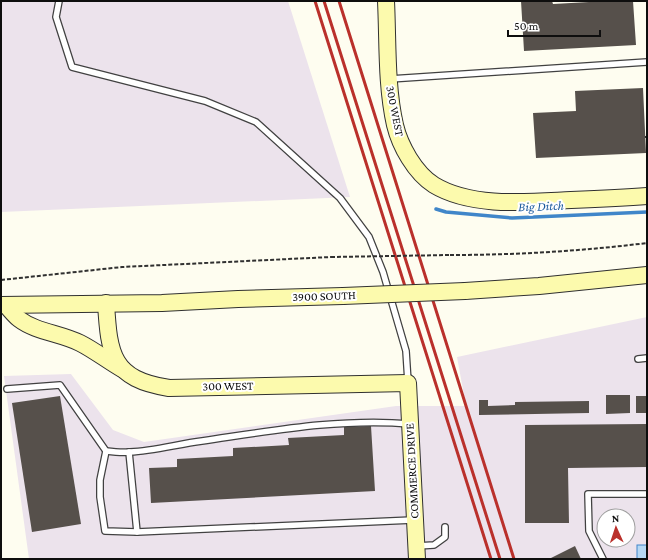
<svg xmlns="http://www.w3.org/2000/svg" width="648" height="560" font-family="'Crimson Pro',serif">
  <rect width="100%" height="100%" fill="#fefdf0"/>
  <!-- industrial -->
  <g fill="#ece3ec" fill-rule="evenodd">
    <polygon points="1,1 288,1 350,197 1,212"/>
    <path d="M647,317v242h-618l-25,-183 67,-2 42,56 31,12 252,-36h70l-9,-49zM604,516h24v24h-24z"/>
  </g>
  <!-- water -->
  <rect fill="#b6d8f4" stroke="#4086c9" x="637" y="545" width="10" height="14"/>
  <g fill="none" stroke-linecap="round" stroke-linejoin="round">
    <!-- stream -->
    <polyline stroke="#4086c9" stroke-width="3.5" points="436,209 446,212 512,218 647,212"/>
  </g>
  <!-- building -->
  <g fill="#56504b">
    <polygon points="521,1 552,1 553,4 607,1 633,1 636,45 524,51"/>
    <polygon points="643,88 646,153 536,158 533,113 576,111 575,91"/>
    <polygon points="606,395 630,395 630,413 606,414"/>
    <polygon points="60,396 81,524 32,532 12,403"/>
    <rect x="636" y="396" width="11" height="17"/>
    <polygon points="479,400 488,400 488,406 515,405 515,402 589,401 589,413 479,415"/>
    <polygon points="647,424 647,467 568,468 569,523 525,523 525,425"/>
    <polygon points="371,426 375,491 151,503 149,468 177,467 177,459 233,456 233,448 289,445 288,438 344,435 344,427"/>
    <polygon points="575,546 581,559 549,559"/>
  </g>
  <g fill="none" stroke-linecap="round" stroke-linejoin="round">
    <defs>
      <g id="lane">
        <polyline points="59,1 56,17 72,67 205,101 256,122 340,198 369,237 383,272 406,351 408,382"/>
        <polyline points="390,79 647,62"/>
        <polyline points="638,359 647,358"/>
        <path d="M7,389l53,-4 46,66c8,1 16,2 24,1 24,-1 48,-8 72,-11 69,-10 138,-23 208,-17"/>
        <polyline points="106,451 100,480 100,497 105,531 137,532 413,520"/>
        <polyline points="129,452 137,532"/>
        <polyline points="417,546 434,545 445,537 445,527"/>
        <polyline points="603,559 589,531 588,494 647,494"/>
      </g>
      <g id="secondary">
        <path d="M386,1c2,41 0,84 9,124 5,21 20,48 39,60 38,23 95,17 137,15 26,-1 51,-2 76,-4"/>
        <polyline points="465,291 539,286 647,275"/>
        <path d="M106,303c3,52 6,76 63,85l239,-5 9,176"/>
        <polyline points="1,305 162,303 238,299 343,296"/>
        <path d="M6,305c4,5 8,10 13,14 17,13 41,14 61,24 14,7 28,18 42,26"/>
      </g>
    </defs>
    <!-- lane casing -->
    <use href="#lane" stroke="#414141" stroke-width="8"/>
    <!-- secondary casing -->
    <use href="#secondary" stroke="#303030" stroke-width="18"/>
    <!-- path -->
    <g stroke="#303030" stroke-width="2" stroke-dasharray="4 2" stroke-linecap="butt">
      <polyline points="645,137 647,137"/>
      <path d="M450,255c66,0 132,-4 197,-12"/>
      <polyline points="1,280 122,267 331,257"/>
    </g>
    <!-- lane -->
    <use href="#lane" stroke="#fff" stroke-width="5.5"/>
    <!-- secondary -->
    <use href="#secondary" stroke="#fcfaad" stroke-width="16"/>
    <!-- rail -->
    <g stroke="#ba302b" stroke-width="3">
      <polyline points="315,1 491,559"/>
      <polyline points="324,1 500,559"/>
      <polyline points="339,1 514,559"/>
    </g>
    <defs>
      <polyline id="secondary-bridge" points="343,296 465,291"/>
    </defs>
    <!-- secondary-bridge casing -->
    <use href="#secondary-bridge" stroke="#303030" stroke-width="18" stroke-linecap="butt"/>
    <!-- path-bridge -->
    <polyline stroke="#303030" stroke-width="2" stroke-dasharray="4 2" stroke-linecap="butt" points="331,257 450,255"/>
    <!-- secondary-bridge -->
    <use href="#secondary-bridge" stroke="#fcfaad" stroke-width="16"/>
  </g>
  <g text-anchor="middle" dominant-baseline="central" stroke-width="4" stroke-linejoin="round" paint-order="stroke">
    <!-- street labels -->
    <g font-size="12" fill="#0e0e0e" stroke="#fff">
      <text transform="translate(395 111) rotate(79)">300 WEST</text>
      <text transform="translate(324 296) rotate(-2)">3900 SOUTH</text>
      <text transform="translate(228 386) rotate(-1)">300 WEST</text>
      <text transform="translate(412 471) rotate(-93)">COMMERCE DRIVE</text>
    </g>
    <!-- water labels -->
    <g font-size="13" font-style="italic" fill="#1b599c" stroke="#fff">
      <text transform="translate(541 206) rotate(-2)">Big Ditch</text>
    </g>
  </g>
  <!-- border -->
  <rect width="648" height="560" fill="none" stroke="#0e0e0e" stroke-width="4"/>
  <!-- north arrow -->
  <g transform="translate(616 528) rotate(357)"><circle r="19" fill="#ffffff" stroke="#9f9f9f"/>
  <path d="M0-3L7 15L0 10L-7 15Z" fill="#ba302b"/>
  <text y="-6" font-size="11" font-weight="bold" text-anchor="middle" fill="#0e0e0e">N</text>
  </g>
  <!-- scale -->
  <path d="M508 30v6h92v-6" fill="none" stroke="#0e0e0e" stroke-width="2"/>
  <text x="514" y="30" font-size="12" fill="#0e0e0e" stroke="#ffffff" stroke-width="3" paint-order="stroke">50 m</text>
</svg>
